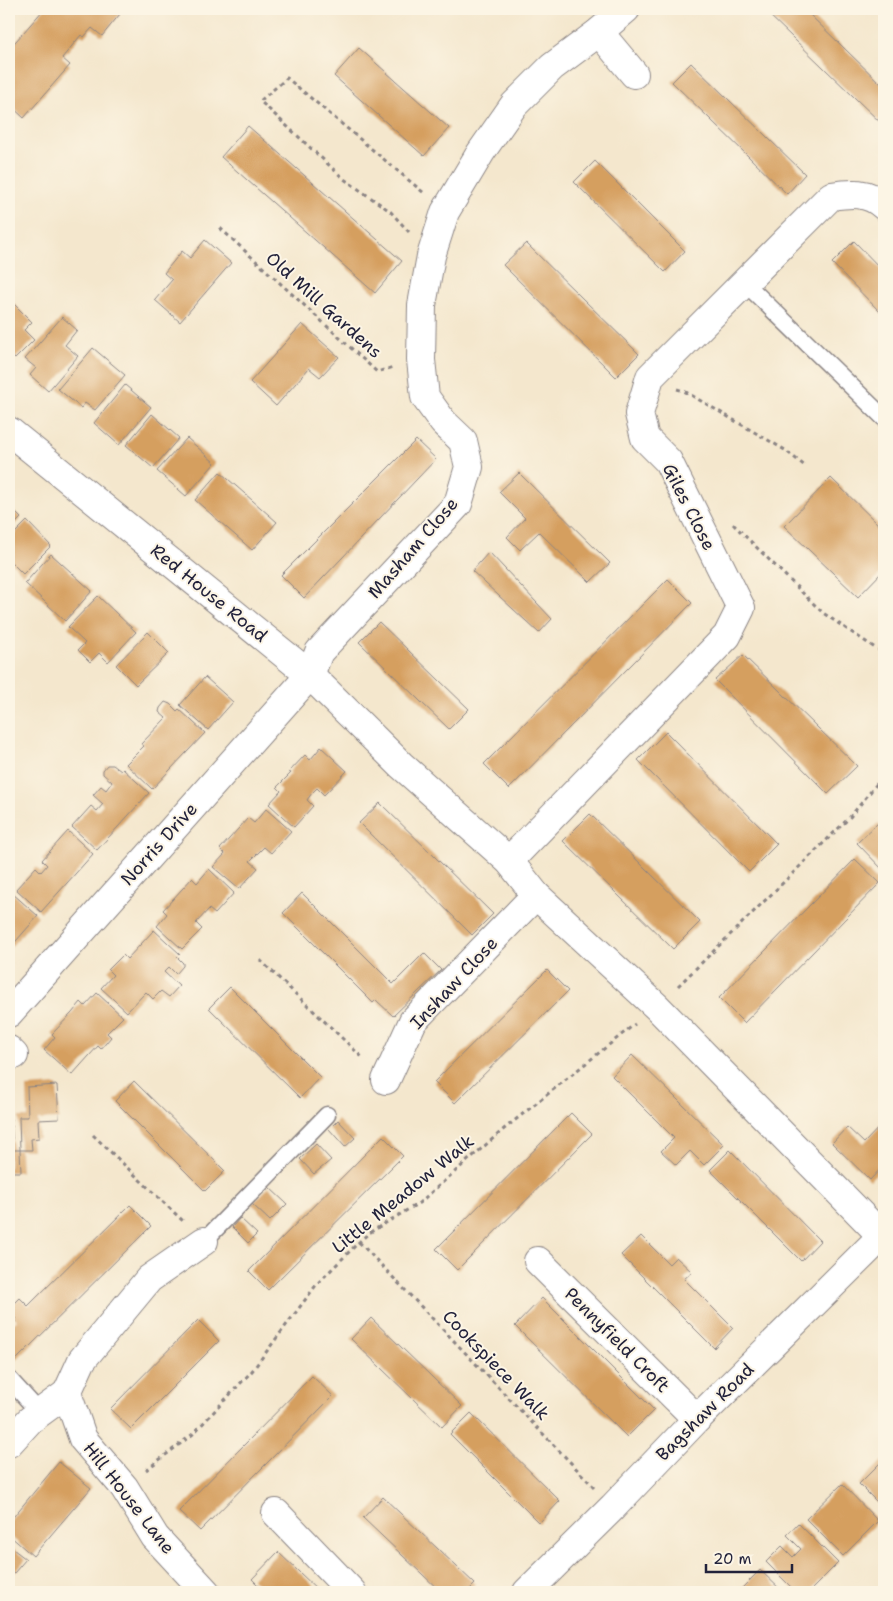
<svg xmlns="http://www.w3.org/2000/svg" width="893" height="1601" font-family="'Shantell Sans',sans-serif">
  <rect width="100%" height="100%" fill="#fcf5e5"/>
  <filter id="ink" filterUnits="userSpaceOnUse"><feTurbulence type="fractalNoise" baseFrequency=".02" numOctaves="2"/><feDisplacementMap in="SourceGraphic" scale="10" xChannelSelector="R" yChannelSelector="G"/><feConvolveMatrix kernelMatrix="1 2 1 2 8 2 1 2 1" color-interpolation-filters="sRGB"/></filter>
  <filter id="wash" filterUnits="userSpaceOnUse"><feTurbulence type="fractalNoise" baseFrequency=".0096" numOctaves="4" result="noise"/><feDisplacementMap in="SourceGraphic" scale="20" xChannelSelector="R" yChannelSelector="G"/><feGaussianBlur stdDeviation="1.12" result="paint"/><feColorMatrix in="noise" values="0 0 0 0 0 0 0 0 0 0 0 0 0 0 0 0 0 1.4 0 .05"/><feComposite in="paint" operator="in"/></filter>
  <g filter="url(#wash)">
    <rect width="100%" height="100%" fill="#f4e7cd"/>
    <g id="blocks">
      <!-- building -->
      <g fill="#d59f5e">
        <polygon points="44,9 113,9 120,14 102,36 92,28 84,37 81,35 62,58 70,65 24,118 9,104 9,49"/>
        <polygon points="763,9 804,9 884,87 884,126"/>
        <polygon points="359,48 449,128 424,156 334,76"/>
        <polygon points="691,63 805,174 787,194 672,82"/>
        <polygon points="248,126 402,261 375,293 221,157"/>
        <polygon points="595,161 685,251 665,272 574,182"/>
        <polygon points="205,240 231,263 180,322 155,300 172,280 164,273 182,251 190,258"/>
        <polygon points="854,241 884,272 884,316 832,263"/>
        <polygon points="526,243 639,354 616,377 503,265"/>
        <polygon points="9,299 32,322 24,330 34,340 15,359 9,353"/>
        <polygon points="62,317 77,330 65,345 78,356 48,391 30,375 36,368 25,359"/>
        <polygon points="302,324 339,357 320,377 309,368 276,406 250,382"/>
        <polygon points="93,348 125,375 95,410 85,403 81,408 58,389"/>
        <polygon points="125,385 151,407 119,445 94,423"/>
        <polygon points="152,414 179,438 153,468 126,445"/>
        <polygon points="187,438 215,463 186,496 157,471"/>
        <polygon points="416,440 436,459 304,598 281,575"/>
        <polygon points="220,472 277,522 252,550 195,500"/>
        <polygon points="519,473 610,563 590,582 539,532 520,550 507,537 525,518 499,492"/>
        <polygon points="831,478 884,530 884,570 858,597 784,526"/>
        <polygon points="9,506 21,518 9,530"/>
        <polygon points="27,521 51,546 23,574 9,560 9,539"/>
        <polygon points="489,552 552,619 539,633 472,571"/>
        <polygon points="51,554 92,591 65,621 25,583"/>
        <polygon points="668,579 692,603 509,789 484,764"/>
        <polygon points="98,596 136,632 108,662 99,653 90,662 78,650 85,643 68,627"/>
        <polygon points="379,622 469,709 449,729 359,642"/>
        <polygon points="148,632 169,653 136,685 116,665"/>
        <polygon points="743,655 857,766 828,794 715,680"/>
        <polygon points="205,677 233,702 208,730 180,705"/>
        <polygon points="165,702 170,704 177,711 179,709 205,733 152,789 126,764 144,746 141,744 166,718 159,712 160,708"/>
        <polygon points="666,732 777,844 749,872 638,760"/>
        <polygon points="321,747 347,771 324,795 317,788 312,793 307,800 313,806 294,827 269,804 281,791 277,787 291,773 289,772 305,755 310,760"/>
        <polygon points="107,765 113,765 121,771 123,769 149,793 97,850 72,827 91,806 97,811 103,804 93,795 101,786 106,790 112,782 103,774 103,770"/>
        <polygon points="380,803 493,914 472,935 359,823"/>
        <polygon points="266,809 291,831 271,853 264,847 250,861 258,868 239,889 213,867 225,854 220,849 248,818 254,823"/>
        <polygon points="590,814 700,922 673,949 563,841"/>
        <polygon points="878,823 884,830 884,871 857,843"/>
        <polygon points="68,831 93,854 41,912 16,889 36,867 41,872 47,865 42,860"/>
        <polygon points="855,859 880,883 744,1023 719,998"/>
        <polygon points="209,869 234,893 215,914 209,909 196,923 202,929 182,949 157,926 167,914 163,910 192,878 197,883"/>
        <polygon points="12,893 38,916 9,949 9,896"/>
        <polygon points="302,893 393,984 424,953 441,970 393,1016 376,1000 373,1003 283,913"/>
        <polygon points="154,930 180,954 177,957 183,963 183,966 176,974 169,967 164,972 179,986 169,997 161,991 153,999 146,992 127,1012 101,988 113,975 108,970 123,955 127,959"/>
        <polygon points="547,970 568,991 455,1103 434,1082"/>
        <polygon points="230,987 320,1077 300,1098 209,1008"/>
        <polygon points="97,993 123,1017 107,1033 111,1037 101,1049 98,1046 72,1075 44,1050 55,1037 52,1034 72,1013 81,1002 85,1006"/>
        <polygon points="632,1055 724,1145 704,1165 690,1151 676,1165 661,1151 674,1138 612,1076"/>
        <polygon points="134,1081 225,1171 205,1191 115,1101"/>
        <polygon points="57,1085 59,1119 38,1120 39,1138 31,1139 32,1150 20,1150 19,1117 28,1117 27,1087"/>
        <polygon points="571,1113 592,1134 457,1270 436,1249"/>
        <polygon points="9,1119 11,1119 13,1150 20,1150 21,1172 9,1172"/>
        <polygon points="338,1120 355,1138 345,1147 329,1129"/>
        <polygon points="884,1122 884,1165 870,1180 832,1143 847,1127 864,1143"/>
        <polygon points="383,1136 403,1156 268,1290 249,1271"/>
        <polygon points="316,1144 331,1160 314,1174 300,1159"/>
        <polygon points="730,1150 820,1241 801,1261 710,1170"/>
        <polygon points="269,1187 287,1204 270,1221 252,1204"/>
        <polygon points="130,1205 151,1226 14,1362 9,1357 9,1328 17,1320 9,1312 9,1309 20,1298 28,1306"/>
        <polygon points="240,1218 257,1234 248,1243 232,1227"/>
        <polygon points="641,1236 669,1264 676,1257 692,1272 684,1279 733,1328 714,1348 621,1255"/>
        <polygon points="542,1298 654,1410 627,1437 515,1326"/>
        <polygon points="371,1318 462,1406 442,1427 351,1339"/>
        <polygon points="198,1320 219,1341 131,1429 110,1409"/>
        <polygon points="312,1376 333,1396 200,1531 179,1511"/>
        <polygon points="471,1413 560,1501 539,1523 450,1434"/>
        <polygon points="884,1459 884,1509 859,1484"/>
        <polygon points="59,1462 91,1488 33,1556 9,1535 9,1522"/>
        <polygon points="842,1484 878,1521 843,1556 806,1519"/>
        <polygon points="383,1497 475,1584 467,1592 441,1592 363,1518"/>
        <polygon points="798,1523 838,1563 809,1592 796,1592 766,1562 782,1546 793,1557 801,1549 787,1535"/>
        <polygon points="9,1546 26,1559 9,1579"/>
        <polygon points="278,1552 320,1592 265,1592 252,1579"/>
        <polygon points="760,1570 783,1592 738,1592"/>
      </g>
    </g>
  </g>
  <g filter="url(#ink)">
    <use href="#blocks" fill-opacity="0" stroke="#8b8484" stroke-width="1"/>
    <g fill="none" stroke-linecap="round" stroke-linejoin="round">
      <defs>
        <g id="lane">
          <polyline points="744,282 884,418"/>
          <polyline points="204,1241 327,1115"/>
          <polyline points="9,1379 40,1413"/>
        </g>
        <g id="street">
          <polyline points="599,32 634,74"/>
          <polyline points="9,431 310,675 401,765 509,861 536,895 657,1007 882,1236"/>
          <path d="M509,861l218,-225 14,-28 -73,-147 -23,-23 -6,-24 11,-37 181,-181c20,-3 37,-5 53,10"/>
          <polyline points="9,1013 310,675 319,652 458,504 469,467 463,441 443,422 425,397 421,360 422,305 431,256 445,212 481,152 514,105 552,67 599,32 626,9"/>
          <polyline points="9,1050 14,1055"/>
          <polyline points="386,1080 413,1021 536,895"/>
          <polyline points="204,1241 149,1279 82,1360 67,1393 83,1439 124,1487 155,1537 206,1592"/>
          <polyline points="538,1261 697,1419"/>
          <polyline points="9,1443 30,1420 67,1393"/>
          <polyline points="276,1513 352,1592"/>
          <polyline points="527,1592 613,1507 697,1419 884,1234"/>
        </g>
      </defs>
      <!-- lane casing -->
      <use href="#lane" stroke="#8b8484" stroke-width="19"/>
      <!-- street casing -->
      <use href="#street" stroke="#8b8484" stroke-width="30"/>
      <!-- path -->
      <g stroke="#8b8484" stroke-width="3" stroke-dasharray="4 4" stroke-linecap="butt">
        <polyline points="220,228 377,372 394,367"/>
        <polyline points="409,232 390,211 344,179 260,101 287,78 424,193"/>
        <polyline points="677,389 684,391 785,450 806,467"/>
        <polyline points="733,524 823,613 875,648 884,652"/>
        <polyline points="260,960 364,1059"/>
        <polyline points="678,986 850,817 884,775"/>
        <polyline points="93,1135 183,1221"/>
        <polyline points="359,1242 594,1487"/>
        <polyline points="146,1470 193,1434 252,1371 317,1284 359,1242 369,1233 419,1203 504,1129 635,1024"/>
      </g>
      <!-- lane -->
      <use href="#lane" stroke="#fff" stroke-width="16"/>
      <!-- street -->
      <use href="#street" stroke="#fff" stroke-width="28"/>
    </g>
  </g>
  <g text-anchor="middle" dominant-baseline="central" stroke-width="4" stroke-linejoin="round" paint-order="stroke">
    <!-- street labels -->
    <g font-size="18" fill="#22223b" stroke="#fcf5e5">
      <text transform="translate(324 305) rotate(42)">Old Mill Gardens</text>
      <text transform="translate(689 507) rotate(63)">Giles Close</text>
      <text transform="translate(413 548) rotate(-49)">Masham Close</text>
      <text transform="translate(209 593) rotate(39)">Red House Road</text>
      <text transform="translate(159 844) rotate(-48)">Norris Drive</text>
      <text transform="translate(454 983) rotate(-47)">Inshaw Close</text>
      <text transform="translate(403 1194) rotate(-39)">Little Meadow Walk</text>
      <text transform="translate(617 1340) rotate(45)">Pennyfield Croft</text>
      <text transform="translate(496 1365) rotate(46)">Cookspiece Walk</text>
      <text transform="translate(705 1412) rotate(-45)">Bagshaw Road</text>
      <text transform="translate(129 1498) rotate(52)">Hill House Lane</text>
    </g>
  </g>
  <!-- margin -->
  <rect width="893" height="1601" fill="none" stroke="#fcf5e5" stroke-width="30"/>
  <!-- scale -->
  <path d="M706 1564v8h86v-8" fill="none" stroke="#22223b" stroke-width="2.5"/>
  <text x="713" y="1564" font-size="15" fill="#22223b" stroke="#fcf5e5" stroke-width="4" paint-order="stroke">20 m</text>
</svg>
